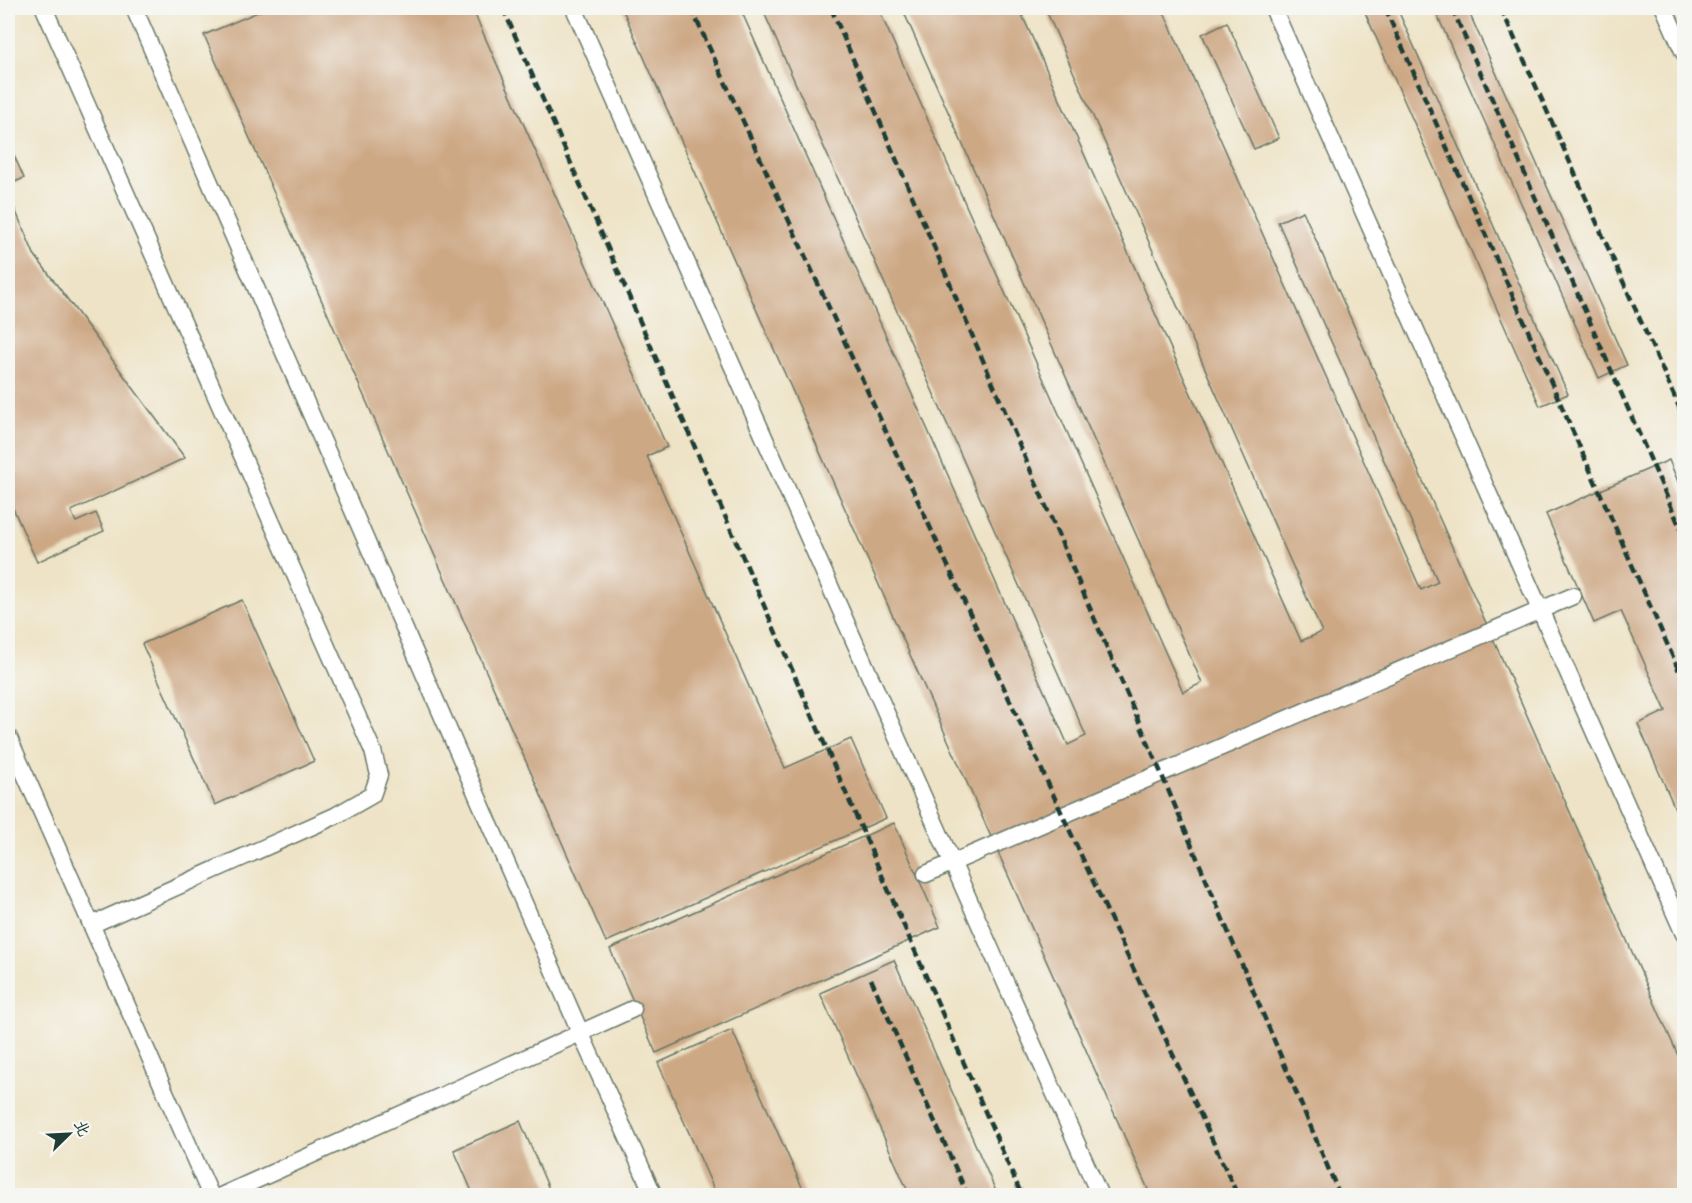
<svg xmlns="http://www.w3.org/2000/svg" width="1692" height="1203" font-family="'Indie Flower','LXGW WenKai TC',sans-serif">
  <rect width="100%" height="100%" fill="#f6f6f2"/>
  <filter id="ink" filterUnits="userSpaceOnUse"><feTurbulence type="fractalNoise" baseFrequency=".0167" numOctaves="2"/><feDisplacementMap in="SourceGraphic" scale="12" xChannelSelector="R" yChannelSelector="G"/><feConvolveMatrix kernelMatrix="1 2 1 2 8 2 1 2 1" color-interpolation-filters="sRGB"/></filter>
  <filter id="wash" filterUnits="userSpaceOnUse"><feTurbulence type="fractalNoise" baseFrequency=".008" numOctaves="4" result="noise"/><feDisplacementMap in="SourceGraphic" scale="24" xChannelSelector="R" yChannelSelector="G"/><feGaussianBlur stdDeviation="1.35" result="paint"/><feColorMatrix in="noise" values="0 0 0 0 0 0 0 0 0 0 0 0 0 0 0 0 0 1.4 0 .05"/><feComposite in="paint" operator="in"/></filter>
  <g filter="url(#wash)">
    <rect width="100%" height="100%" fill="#eee3c6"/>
    <g id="blocks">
      <!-- building -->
      <g fill="#cda885">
        <polygon points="267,8 472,8 667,447 647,456 785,768 851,739 886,818 606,942 204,35"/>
        <polygon points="622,8 740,8 1068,745 1086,736 762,8 878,8 1183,692 1202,683 902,8 1019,8 1301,641 1322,632 1045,8 1162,8 1421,590 1438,582 1278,222 1303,211 1684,1069 1684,1196 1151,1196"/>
        <polygon points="1363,8 1397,8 1568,394 1540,406"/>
        <polygon points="1434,8 1467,8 1627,365 1599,378"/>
        <polygon points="1227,22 1279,138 1254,149 1202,34"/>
        <polygon points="8,142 24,178 8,185"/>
        <polygon points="8,193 34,254 185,458 71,511 76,522 96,513 104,531 37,562 8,497"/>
        <polygon points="1669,460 1684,496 1684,829 1638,724 1666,711 1621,611 1594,623 1546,514"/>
        <polygon points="242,600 314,761 215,805 142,644"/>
        <polygon points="894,823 940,927 656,1053 610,949"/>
        <polygon points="894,960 998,1196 910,1196 820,993"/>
        <polygon points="732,1030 806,1196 717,1196 658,1063"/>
        <polygon points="520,1121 552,1196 474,1196 454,1150"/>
      </g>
    </g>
  </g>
  <g filter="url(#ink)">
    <use href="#blocks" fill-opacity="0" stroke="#677767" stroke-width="1.5"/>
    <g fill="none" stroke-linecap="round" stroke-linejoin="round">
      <defs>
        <g id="service">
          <polyline points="44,8 373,751 379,775 372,795 335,816 91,925"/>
          <polyline points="134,8 581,1034 654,1196"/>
          <polyline points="574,8 1100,1196"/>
          <polyline points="1273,8 1684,934"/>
          <polyline points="1664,8 1684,53"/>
          <polyline points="8,736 211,1196"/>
          <polyline points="926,874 1573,596"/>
          <polyline points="221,1196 633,1009"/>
        </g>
      </defs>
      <!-- service casing -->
      <use href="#service" stroke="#677767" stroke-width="19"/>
      <!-- service -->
      <use href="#service" stroke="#fff" stroke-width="16"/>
      <!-- rail -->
      <g stroke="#1f3d34" stroke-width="4.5" stroke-dasharray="9 4.5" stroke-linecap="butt">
        <polyline points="503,8 1022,1196"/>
        <polyline points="691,8 1238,1196"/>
        <polyline points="831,8 1161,773 1340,1196"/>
        <polyline points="1385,8 1684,682"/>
        <polyline points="1452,8 1684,536"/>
        <polyline points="1501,8 1684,418"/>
        <polyline points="871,979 968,1196"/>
      </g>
    </g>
  </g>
  <!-- margin -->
  <rect width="1692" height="1203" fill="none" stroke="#f6f6f2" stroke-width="30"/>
  <!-- north arrow -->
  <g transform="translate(69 1134) rotate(66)" stroke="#f6f6f2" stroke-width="4.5" paint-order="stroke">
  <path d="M0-4.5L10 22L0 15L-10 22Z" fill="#1f3d34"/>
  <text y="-9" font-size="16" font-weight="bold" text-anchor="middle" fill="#1f3d34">北</text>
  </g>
</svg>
